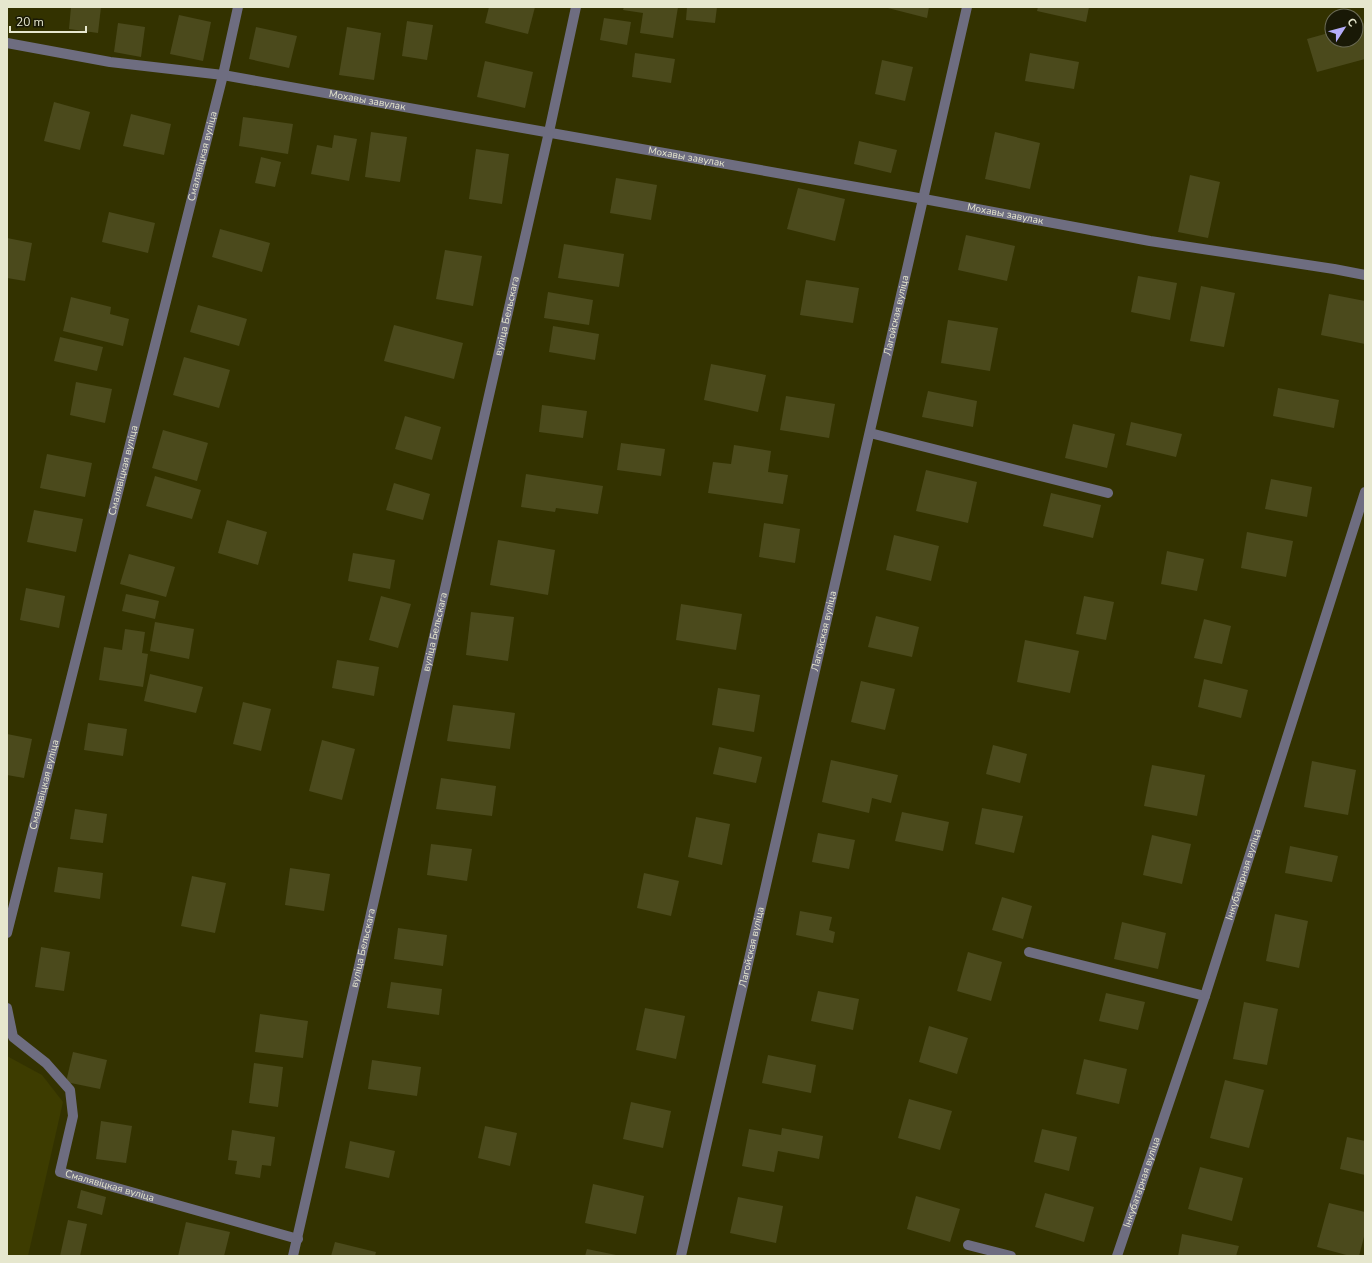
<svg xmlns="http://www.w3.org/2000/svg" width="1372" height="1263" font-family="'Nunito Sans',sans-serif">
  <rect width="100%" height="100%" fill="#333200"/>
  <!-- built -->
  <polygon fill="#3d3c00" points="7,1056 42,1075 63,1102 28,1256 7,1256"/>
  <!-- building -->
  <g fill="#4b4a1c">
    <polygon points="71,7 101,7 98,33 69,29"/>
    <polygon points="489,7 535,7 528,34 485,23"/>
    <polygon points="624,7 678,7 673,38 640,33 643,13 623,10"/>
    <polygon points="687,7 717,7 715,23 686,20"/>
    <polygon points="884,7 929,7 927,18"/>
    <polygon points="1038,7 1089,7 1086,22 1037,11"/>
    <polygon points="179,15 211,22 203,61 170,54"/>
    <polygon points="604,18 631,22 627,45 600,40"/>
    <polygon points="407,21 433,25 427,60 402,56"/>
    <polygon points="118,23 145,27 141,57 114,52"/>
    <polygon points="1365,23 1365,59 1317,72 1307,39 1332,32 1332,40 1356,40 1356,25"/>
    <polygon points="256,27 297,36 289,68 249,59"/>
    <polygon points="347,27 381,33 374,80 339,75"/>
    <polygon points="635,53 675,59 671,83 632,77"/>
    <polygon points="1030,53 1079,62 1074,89 1025,81"/>
    <polygon points="882,60 913,67 905,101 875,94"/>
    <polygon points="485,61 533,72 525,108 477,97"/>
    <polygon points="54,102 90,112 80,150 44,141"/>
    <polygon points="131,114 171,124 164,155 123,146"/>
    <polygon points="243,117 293,124 288,154 239,146"/>
    <polygon points="371,132 407,137 400,182 365,177"/>
    <polygon points="995,132 1040,143 1030,189 985,179"/>
    <polygon points="334,135 357,139 349,181 311,174 317,145 332,148"/>
    <polygon points="859,141 897,150 891,173 854,164"/>
    <polygon points="476,149 509,154 502,204 469,199"/>
    <polygon points="261,157 281,162 275,187 255,183"/>
    <polygon points="1190,175 1220,182 1208,238 1178,232"/>
    <polygon points="616,178 657,185 651,220 610,213"/>
    <polygon points="798,188 845,199 835,241 787,229"/>
    <polygon points="109,212 155,223 148,253 102,242"/>
    <polygon points="220,229 270,243 262,272 212,257"/>
    <polygon points="966,235 1015,246 1007,281 958,270"/>
    <polygon points="7,238 32,243 25,281 7,278"/>
    <polygon points="564,244 624,254 619,287 558,278"/>
    <polygon points="445,250 482,256 473,306 436,299"/>
    <polygon points="1138,276 1177,283 1170,320 1131,312"/>
    <polygon points="806,280 859,288 853,323 800,315"/>
    <polygon points="1201,286 1235,293 1224,347 1190,341"/>
    <polygon points="548,292 593,300 589,325 544,318"/>
    <polygon points="1329,294 1365,301 1365,344 1321,335"/>
    <polygon points="71,297 111,307 110,314 129,319 123,346 63,331"/>
    <polygon points="198,305 247,319 239,346 190,332"/>
    <polygon points="948,320 998,328 990,371 941,363"/>
    <polygon points="394,325 463,343 454,379 384,361"/>
    <polygon points="553,326 599,334 595,360 549,352"/>
    <polygon points="60,337 103,347 97,371 54,361"/>
    <polygon points="184,357 230,370 219,408 173,395"/>
    <polygon points="711,364 766,375 758,412 704,400"/>
    <polygon points="76,382 112,389 105,423 70,415"/>
    <polygon points="1278,388 1339,400 1334,428 1273,416"/>
    <polygon points="928,391 977,401 973,427 922,417"/>
    <polygon points="786,396 835,404 829,438 780,430"/>
    <polygon points="542,405 587,411 583,438 539,432"/>
    <polygon points="405,416 441,427 432,460 395,449"/>
    <polygon points="1131,422 1182,434 1176,457 1126,445"/>
    <polygon points="1073,424 1115,434 1107,468 1065,458"/>
    <polygon points="163,430 208,443 197,481 152,468"/>
    <polygon points="621,443 665,449 661,476 617,470"/>
    <polygon points="734,445 771,451 768,472 788,475 783,504 708,493 713,462 731,464"/>
    <polygon points="47,454 92,463 85,497 40,488"/>
    <polygon points="926,470 977,482 968,523 916,511"/>
    <polygon points="526,474 603,486 598,514 556,508 555,512 521,507"/>
    <polygon points="155,476 201,490 192,519 146,506"/>
    <polygon points="1271,479 1312,487 1307,517 1265,509"/>
    <polygon points="394,483 430,494 423,520 386,510"/>
    <polygon points="1051,493 1101,505 1093,538 1043,526"/>
    <polygon points="34,510 83,519 76,552 27,542"/>
    <polygon points="227,520 267,532 258,565 218,553"/>
    <polygon points="764,523 800,529 795,563 759,557"/>
    <polygon points="1247,532 1293,541 1286,577 1241,568"/>
    <polygon points="894,535 939,546 931,581 886,570"/>
    <polygon points="498,540 555,550 548,595 490,585"/>
    <polygon points="1167,551 1204,559 1197,591 1161,584"/>
    <polygon points="353,553 395,560 390,589 348,581"/>
    <polygon points="129,554 175,567 166,597 120,584"/>
    <polygon points="26,588 65,596 59,628 20,620"/>
    <polygon points="126,594 159,601 155,619 122,611"/>
    <polygon points="381,596 411,604 398,648 369,640"/>
    <polygon points="1084,596 1114,602 1106,640 1076,634"/>
    <polygon points="681,604 742,614 736,650 676,640"/>
    <polygon points="471,612 514,617 508,661 466,655"/>
    <polygon points="876,616 919,627 912,657 868,647"/>
    <polygon points="1204,619 1231,626 1222,664 1194,658"/>
    <polygon points="155,622 194,629 189,659 150,651"/>
    <polygon points="125,629 145,632 142,653 148,654 143,687 99,680 104,647 122,650"/>
    <polygon points="1025,640 1079,651 1070,693 1017,682"/>
    <polygon points="337,660 379,667 374,696 332,688"/>
    <polygon points="150,674 203,687 196,713 144,701"/>
    <polygon points="1204,679 1248,690 1241,718 1198,707"/>
    <polygon points="861,681 895,689 885,730 851,722"/>
    <polygon points="718,688 760,695 754,732 712,725"/>
    <polygon points="243,702 271,709 261,751 233,744"/>
    <polygon points="453,705 515,713 510,749 447,741"/>
    <polygon points="88,723 127,729 123,756 84,750"/>
    <polygon points="7,734 32,739 24,778 7,775"/>
    <polygon points="322,740 355,749 342,800 309,791"/>
    <polygon points="993,745 1027,754 1020,783 986,774"/>
    <polygon points="719,747 762,757 756,783 713,774"/>
    <polygon points="831,760 898,775 891,803 872,798 869,813 822,802"/>
    <polygon points="1312,761 1356,770 1348,815 1304,807"/>
    <polygon points="1152,765 1205,775 1197,816 1144,806"/>
    <polygon points="441,778 496,786 492,816 436,809"/>
    <polygon points="982,808 1023,816 1014,853 975,844"/>
    <polygon points="75,809 107,814 103,843 70,839"/>
    <polygon points="902,812 949,822 943,851 895,841"/>
    <polygon points="696,817 730,824 722,865 688,857"/>
    <polygon points="818,833 855,840 849,869 812,862"/>
    <polygon points="1152,835 1191,844 1182,884 1143,875"/>
    <polygon points="431,844 472,849 467,881 427,875"/>
    <polygon points="1290,846 1338,856 1332,882 1285,873"/>
    <polygon points="58,867 103,873 100,899 54,892"/>
    <polygon points="290,868 330,874 324,911 285,905"/>
    <polygon points="644,873 679,881 671,916 637,908"/>
    <polygon points="192,876 226,883 215,933 181,926"/>
    <polygon points="1002,897 1032,906 1023,939 992,930"/>
    <polygon points="800,911 832,917 829,930 835,932 833,943 796,935"/>
    <polygon points="1275,914 1308,921 1299,968 1266,961"/>
    <polygon points="1122,922 1166,933 1158,969 1114,959"/>
    <polygon points="398,928 447,935 443,966 394,959"/>
    <polygon points="41,947 70,952 64,991 35,987"/>
    <polygon points="968,952 1002,962 991,1001 957,991"/>
    <polygon points="391,982 442,989 439,1015 387,1008"/>
    <polygon points="818,991 859,999 853,1030 811,1021"/>
    <polygon points="1106,993 1145,1002 1138,1030 1099,1021"/>
    <polygon points="1244,1002 1278,1009 1267,1065 1233,1059"/>
    <polygon points="645,1008 685,1016 676,1059 636,1050"/>
    <polygon points="260,1014 308,1021 303,1058 255,1052"/>
    <polygon points="929,1026 968,1038 957,1074 919,1062"/>
    <polygon points="73,1052 107,1060 100,1089 66,1082"/>
    <polygon points="768,1055 816,1065 811,1093 762,1083"/>
    <polygon points="1084,1059 1127,1069 1119,1104 1076,1094"/>
    <polygon points="372,1060 421,1067 417,1096 368,1089"/>
    <polygon points="254,1063 283,1067 278,1107 249,1103"/>
    <polygon points="1225,1080 1264,1090 1249,1148 1210,1138"/>
    <polygon points="909,1099 952,1111 940,1150 898,1138"/>
    <polygon points="631,1102 671,1111 663,1148 623,1139"/>
    <polygon points="101,1121 132,1126 126,1163 96,1159"/>
    <polygon points="485,1126 517,1133 510,1166 478,1158"/>
    <polygon points="782,1128 823,1136 819,1159 778,1151 774,1172 742,1166 749,1129 781,1135"/>
    <polygon points="1042,1129 1077,1137 1069,1171 1034,1162"/>
    <polygon points="232,1130 275,1137 271,1166 262,1165 260,1178 235,1174 237,1161 228,1160"/>
    <polygon points="1347,1137 1365,1141 1365,1175 1340,1169"/>
    <polygon points="350,1141 395,1151 389,1178 345,1168"/>
    <polygon points="1200,1167 1243,1178 1232,1221 1188,1209"/>
    <polygon points="593,1184 644,1196 636,1234 585,1223"/>
    <polygon points="81,1190 106,1197 102,1215 77,1208"/>
    <polygon points="1045,1193 1094,1207 1084,1242 1035,1227"/>
    <polygon points="916,1196 960,1209 950,1242 907,1229"/>
    <polygon points="738,1197 783,1206 776,1243 730,1233"/>
    <polygon points="1329,1203 1365,1212 1365,1233 1359,1256 1350,1256 1317,1247"/>
    <polygon points="68,1220 87,1224 80,1256 60,1256"/>
    <polygon points="186,1222 230,1232 224,1256 178,1256"/>
    <polygon points="1182,1234 1239,1246 1236,1256 1178,1256"/>
    <polygon points="335,1242 376,1252 375,1256 331,1256"/>
    <polygon points="587,1249 616,1255 616,1256 585,1256"/>
  </g>
  <g fill="none" stroke-linecap="round" stroke-linejoin="round">
    <!-- minor -->
    <g stroke="#6e6d80" stroke-width="10">
      <path id="s1" d="M7,43l103,19 113,13 701,124 226,42 184,28 31,6"/>
      <polyline points="870,433 1108,493"/>
      <path id="s2" d="M7,933l216,-858 15,-68"/>
      <polyline points="1029,952 1205,996"/>
      <path id="s3" d="M7,1008l6,29 33,26 24,27 3,26 -13,56 238,67"/>
      <polyline points="968,1245 1011,1256"/>
      <path id="s4" d="M293,1256l256,-1124 27,-125"/>
      <path id="s5" d="M681,1256l286,-1249"/>
      <path id="s6" d="M1117,1256l88,-260 160,-504"/>
    </g>
  </g>
  <g text-anchor="middle" dominant-baseline="central" stroke-width="3" stroke-linejoin="round" paint-order="stroke">
    <!-- street labels -->
    <g font-size="10" fill="#e6e7ce" stroke="#191906">
      <text stroke="none"><textPath href="#s1" startOffset="365">Мохавы завулак</textPath></text>
      <text stroke="none"><textPath href="#s2" startOffset="801">Смалявіцкая вуліца</textPath></text>
      <text stroke="none"><textPath href="#s1" startOffset="689">Мохавы завулак</textPath></text>
      <text stroke="none"><textPath href="#s1" startOffset="1013">Мохавы завулак</textPath></text>
      <text stroke="none"><textPath href="#s4" startOffset="964">вуліца Бельскага</textPath></text>
      <text stroke="none"><textPath href="#s5" startOffset="965">Лагойская вуліца</textPath></text>
      <text stroke="none"><textPath href="#s2" startOffset="477">Смалявіцкая вуліца</textPath></text>
      <text stroke="none"><textPath href="#s4" startOffset="640">вуліца Бельскага</textPath></text>
      <text stroke="none"><textPath href="#s5" startOffset="641">Лагойская вуліца</textPath></text>
      <text stroke="none"><textPath href="#s2" startOffset="153">Смалявіцкая вуліца</textPath></text>
      <text stroke="none"><textPath href="#s6" startOffset="402">Інкубатарная вуліца</textPath></text>
      <text stroke="none"><textPath href="#s5" startOffset="317">Лагойская вуліца</textPath></text>
      <text stroke="none"><textPath href="#s4" startOffset="316">вуліца Бельскага</textPath></text>
      <text stroke="none"><textPath href="#s6" startOffset="78">Інкубатарная вуліца</textPath></text>
      <text stroke="none"><textPath href="#s3" startOffset="243">Смалявіцкая вуліца</textPath></text>
    </g>
  </g>
  <!-- border -->
  <rect width="1372" height="1263" fill="none" stroke="#e6e7ce" stroke-width="16"/>
  <!-- north arrow -->
  <g transform="translate(1344 28) rotate(54)"><circle r="19" fill="#191906" stroke="#6b6b56"/>
  <path d="M0-3L7 15L0 10L-7 15Z" fill="#b4acf9"/>
  <text y="-6" font-size="11" font-weight="bold" text-anchor="middle" fill="#e6e7ce">С</text>
  </g>
  <!-- scale -->
  <path d="M10 26v6h76v-6" fill="none" stroke="#e6e7ce" stroke-width="2"/>
  <text x="16" y="26" font-size="12" fill="#e6e7ce" stroke="#191906" stroke-width="3" paint-order="stroke">20 m</text>
</svg>
